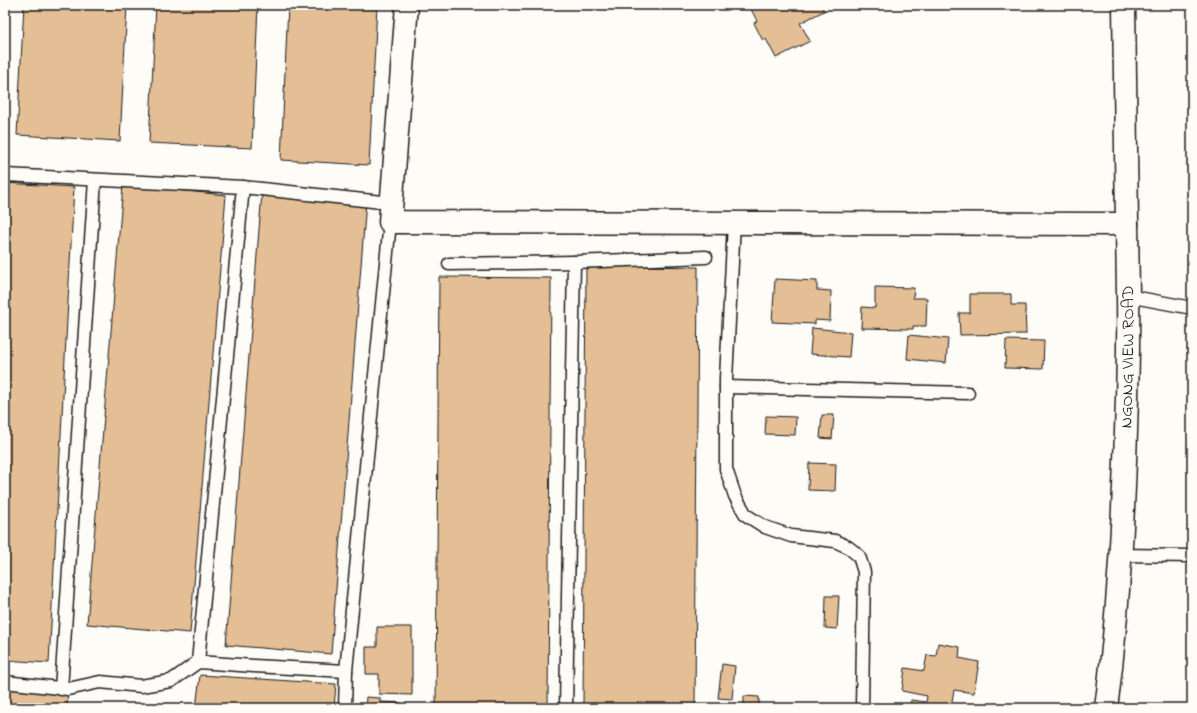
<svg xmlns="http://www.w3.org/2000/svg" width="1197" height="713" font-family="'Indie Flower',sans-serif">
  <rect width="100%" height="100%" fill="#fdfcf7"/>
  <filter id="ink" filterUnits="userSpaceOnUse"><feTurbulence type="fractalNoise" baseFrequency=".025" numOctaves="2"/><feDisplacementMap in="SourceGraphic" scale="8" xChannelSelector="R" yChannelSelector="G"/><feConvolveMatrix kernelMatrix="1 2 1 2 8 2 1 2 1" color-interpolation-filters="sRGB"/></filter>
  <g filter="url(#ink)">
    <!-- building -->
    <g fill="#e4be95" stroke="#1c1c1c">
      <polygon points="24,5 127,5 120,141 17,135"/>
      <polygon points="156,5 258,5 252,148 149,143"/>
      <polygon points="288,5 377,5 369,165 281,160"/>
      <polygon points="749,5 821,5 824,11 800,23 810,41 776,58 766,39 763,41 754,23 757,21"/>
      <polygon points="5,183 74,187 49,663 5,660"/>
      <polygon points="123,185 226,195 190,633 87,624"/>
      <polygon points="262,192 366,201 331,654 226,645"/>
      <polygon points="586,265 698,267 695,708 583,708"/>
      <polygon points="439,277 551,278 548,708 436,708"/>
      <polygon points="775,279 817,281 817,290 831,291 830,321 815,320 815,324 772,322"/>
      <polygon points="875,287 914,288 913,298 927,298 926,326 913,326 913,329 861,328 862,307 875,308"/>
      <polygon points="970,294 1011,294 1011,305 1025,305 1026,334 960,335 959,313 970,313"/>
      <polygon points="812,328 851,332 849,357 810,354"/>
      <polygon points="909,335 948,339 946,363 907,359"/>
      <polygon points="1006,340 1044,341 1043,369 1005,368"/>
      <polygon points="822,415 834,415 832,439 820,438"/>
      <polygon points="766,416 796,417 795,435 765,434"/>
      <polygon points="809,463 836,464 835,491 808,490"/>
      <polygon points="826,596 839,596 837,629 825,628"/>
      <polygon points="377,627 412,627 412,695 379,694 379,674 366,674 366,647 377,647"/>
      <polygon points="938,643 960,647 959,658 979,662 974,693 954,690 951,707 961,708 910,708 911,700 926,702 927,696 902,691 905,668 924,671 927,655 936,656"/>
      <polygon points="722,664 735,666 732,699 718,698"/>
      <polygon points="200,675 336,684 334,708 196,708"/>
      <polygon points="5,677 68,689 67,708 54,708 5,703"/>
      <polygon points="744,696 759,697 759,708 732,708 733,704 744,708"/>
      <polygon points="366,697 380,698 380,702 401,703 401,708 365,708"/>
    </g>
    <g fill="none" stroke-linecap="round" stroke-linejoin="round">
      <defs>
        <g id="service">
          <polyline points="5,175 243,187 391,203"/>
          <polyline points="734,223 726,379 726,469 735,496 746,515 765,527 791,536 835,541 848,547 859,556 864,572 862,708"/>
          <polyline points="574,262 706,257"/>
          <polyline points="449,264 574,262 566,708"/>
          <polyline points="1128,296 1192,308"/>
          <polyline points="726,387 968,393"/>
          <polyline points="1120,555 1192,556"/>
          <polyline points="198,662 243,187"/>
          <polyline points="5,682 68,689 100,682 141,686 171,681 198,662 254,666 346,671"/>
          <polyline points="61,689 95,180"/>
          <polyline points="345,708 346,671 390,222"/>
        </g>
        <g id="minor">
          <polyline points="407,5 390,222 1127,224"/>
          <path id="s1" d="M1106,708c11,-82 16,-164 19,-247 2,-55 4,-111 3,-166 -1,-97 -3,-193 -4,-290"/>
        </g>
      </defs>
      <!-- service casing -->
      <use href="#service" stroke="#1c1c1c" stroke-width="15"/>
      <!-- minor casing -->
      <use href="#minor" stroke="#1c1c1c" stroke-width="25"/>
      <!-- service -->
      <use href="#service" stroke="#fdfcf7" stroke-width="12"/>
      <!-- minor -->
      <use href="#minor" stroke="#fdfcf7" stroke-width="22"/>
    </g>
  </g>
  <g text-anchor="middle" dominant-baseline="central" stroke-width="3.5" stroke-linejoin="round" paint-order="stroke">
    <!-- street labels -->
    <g font-size="17" fill="#1c1c1c" stroke="#fdfcf7">
      <text stroke="none"><textPath href="#s1" startOffset="352">NGONG VIEW ROAD</textPath></text>
    </g>
  </g>
  <!-- margin -->
  <rect width="1197" height="713" fill="none" stroke="#fdfcf7" stroke-width="20"/>
  <rect x="10" y="10" width="1177" height="693" fill="none" stroke="#1c1c1c" stroke-width="1.5" filter="url(#ink)"/>
</svg>
